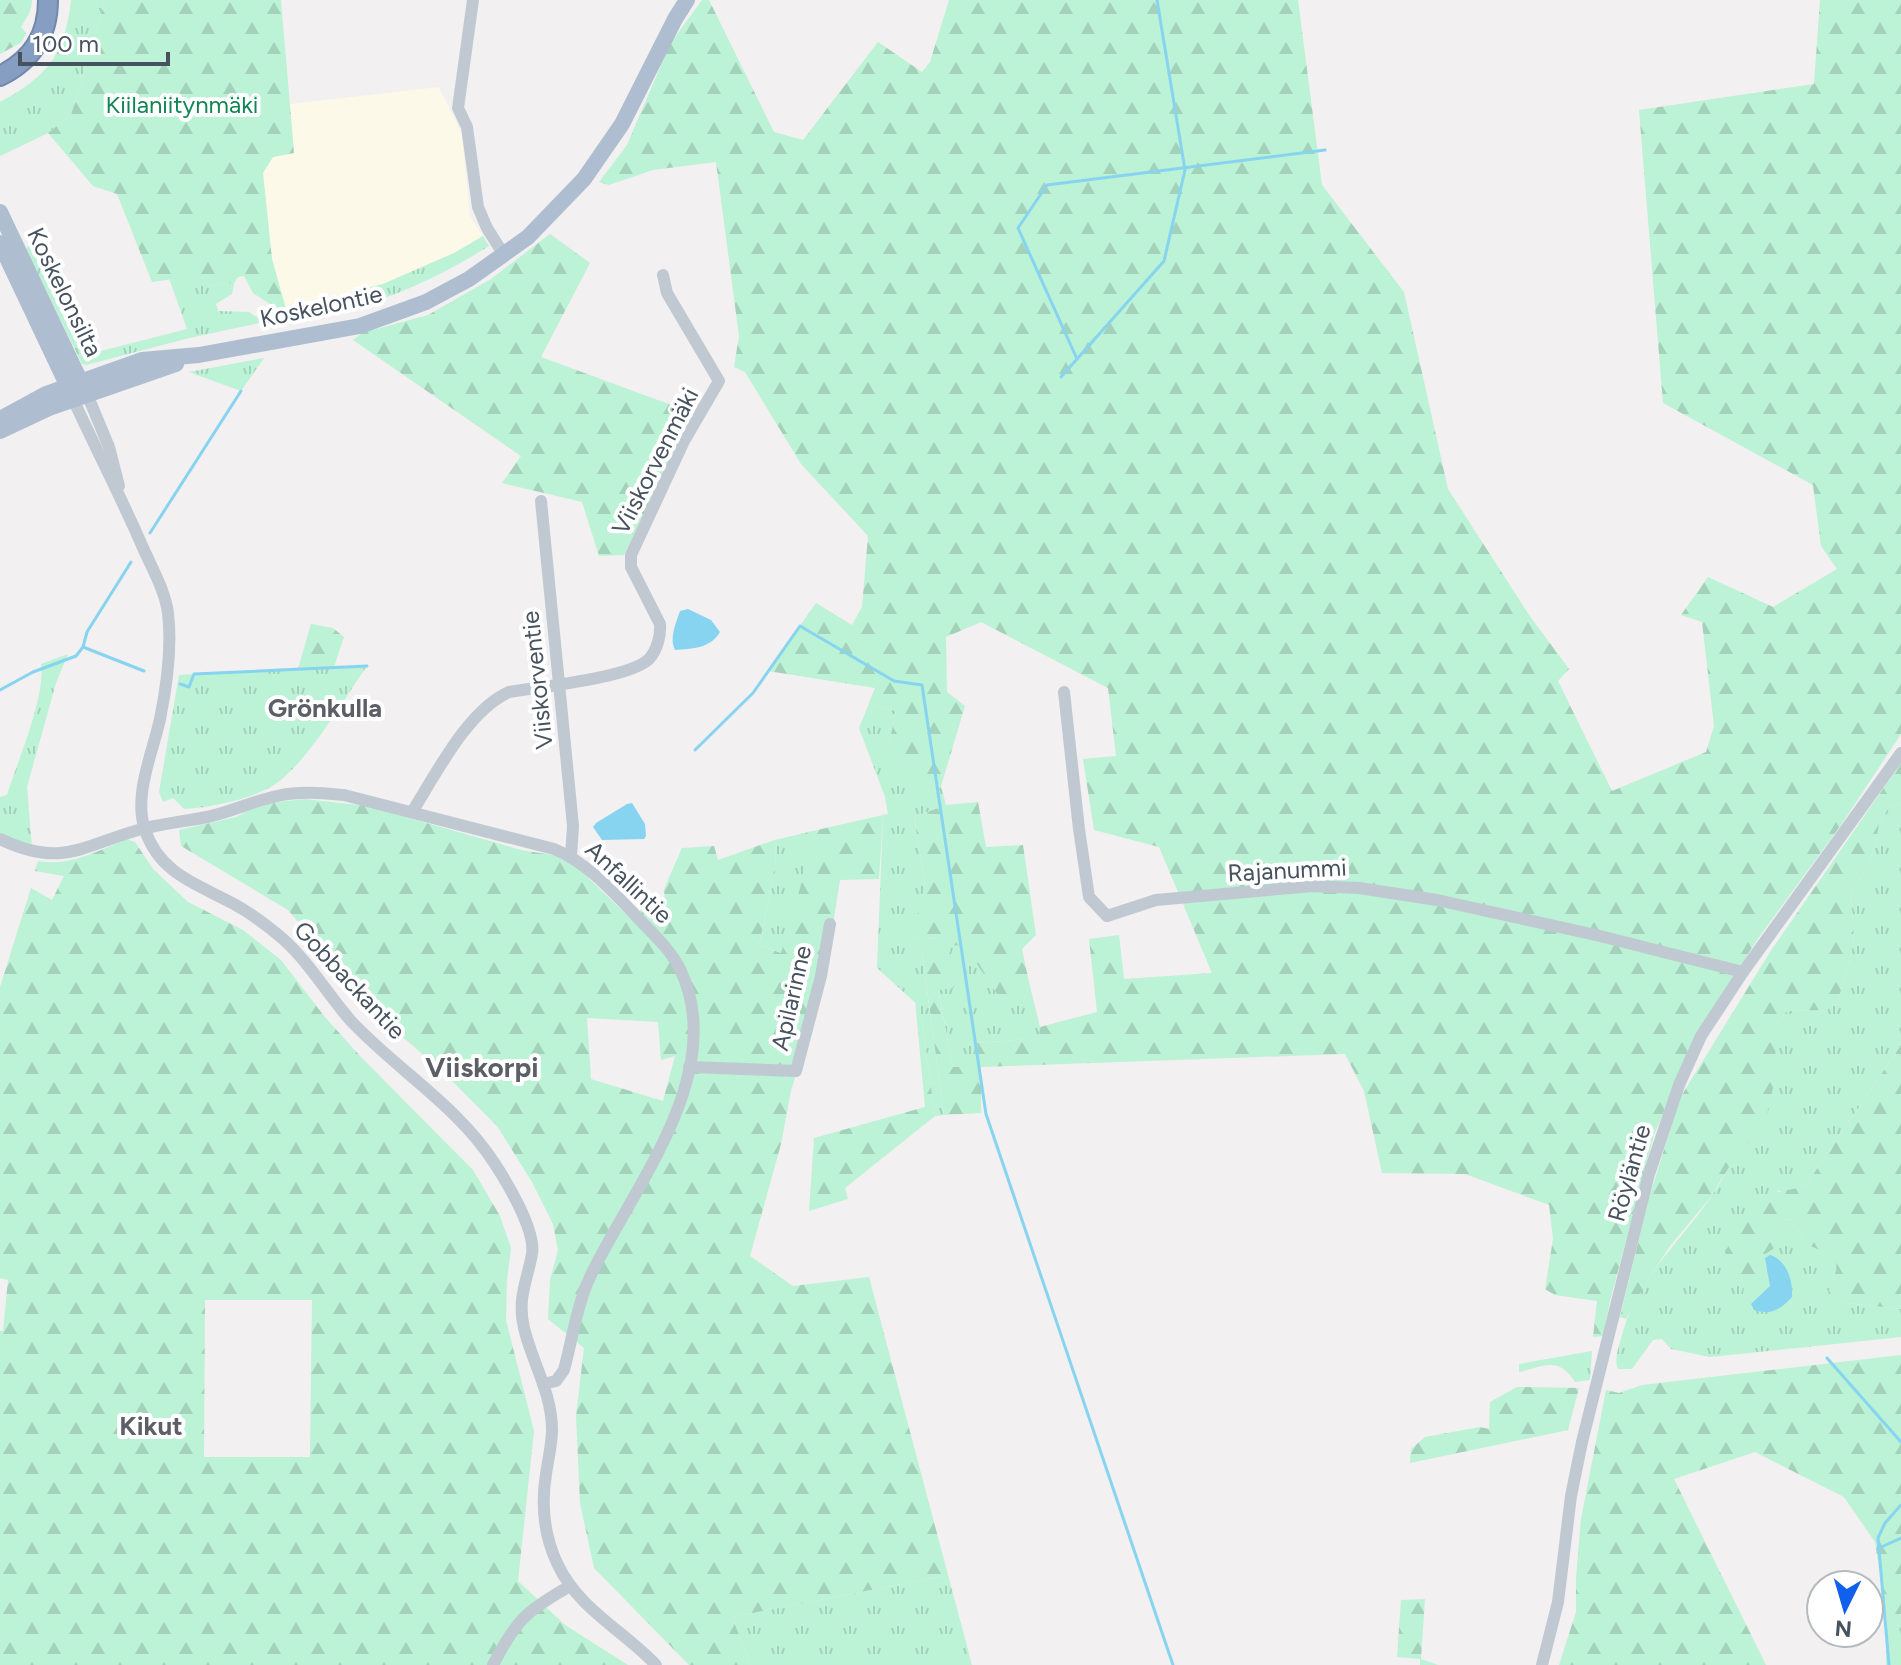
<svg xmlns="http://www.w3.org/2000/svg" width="1901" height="1665" font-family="Figtree,sans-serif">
  <defs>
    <pattern id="grass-tufts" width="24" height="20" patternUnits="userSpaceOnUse" patternTransform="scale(2)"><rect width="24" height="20" fill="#bcf2d5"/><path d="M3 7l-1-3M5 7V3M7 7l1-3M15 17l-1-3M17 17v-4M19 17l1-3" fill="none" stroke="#a3d1b9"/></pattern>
    <pattern id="forest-firs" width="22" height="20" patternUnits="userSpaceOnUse" patternTransform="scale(2)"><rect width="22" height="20" fill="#bcf2d5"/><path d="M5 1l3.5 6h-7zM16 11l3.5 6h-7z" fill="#a3d1b9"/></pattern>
  </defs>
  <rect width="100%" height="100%" fill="#f2f0f0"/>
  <!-- commercial -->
  <polygon fill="#fdf9e9" points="439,87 462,134 470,216 483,236 454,253 383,284 286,309 272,259 263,172 273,157 294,153 290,104"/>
  <!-- grass -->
  <g fill="url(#grass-tufts)">
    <path d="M71,0h34l-34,115 -23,18 -48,23v-54c48,-26 65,-47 71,-102z"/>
    <path d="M483,236l6,10c-63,39 -130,69 -205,73l2,-10 97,-25 71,-31z"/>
    <polygon points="32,241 50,284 97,352 187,329 169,278 200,275 210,286 234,283 232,294 216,304 218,311 249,312 264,322 189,338 86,365 82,364 26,249"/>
    <polygon points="264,358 241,391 189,372"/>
    <path d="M68,654l-12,29 -29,104 5,61 -32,-13v-38l7,-2c10,-32 39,-99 34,-131z"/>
    <path d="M367,666c-24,34 -63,103 -98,122 -26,13 -56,19 -85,21l-11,-11 -10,4 -4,-10 20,-117z"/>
    <polygon points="869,703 896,711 889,743 901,777 941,786 946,805 914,817 925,884 913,937 938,939 938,947 922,953 944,1115 935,1116 920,1007 877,968 883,815 888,814 885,797 859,728"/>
    <path d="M1901,802v243l-95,140 -15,7 -13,-1 -38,80 4,15 23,-17 -6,-13 12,-7 4,-23 4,-7 11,1 14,24 32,14 -2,13 -6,20 7,11 64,7v28l-191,20 -39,-8 -9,-10 -9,1 -21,29h-14c-4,-10 0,-19 3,-30 17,-71 77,-109 107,-171 20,-40 32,-86 47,-128l2,-17 10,-12 40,-1 11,-9 16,-60 -3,-49 15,-22 10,-26 3,-21 8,-13z"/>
    <polygon points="817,830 782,953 759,945 776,867 775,840"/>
    <polygon points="950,945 965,945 1003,1003 1023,1003 1029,982 1040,1027 1040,1038 977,1043 980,1067 953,1067 938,989"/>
    <path d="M1592,1351l-2,29 -15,2c-16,-26 -31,-16 -56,-10v-8z"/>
    <polygon points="948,1575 972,1665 751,1665 732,1617"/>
    <polygon points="1901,1615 1901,1665 1886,1665 1887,1621"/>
  </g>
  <!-- forest -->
  <g fill="url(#forest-firs)" fill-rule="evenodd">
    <path d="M0,0h32c0,12 -6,18 -11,27l5,6 -4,9 -22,12z"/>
    <polygon points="105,0 281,0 294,153 273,157 263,173 272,259 286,309 284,313 253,293 244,276 238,277 234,283 210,286 200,275 152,282 117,194 93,186 48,133 71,115"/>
    <polygon points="702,0 709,0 774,132 803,140 878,42 922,72 930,62 949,0 1298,0 1322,185 1404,292 1448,489 1529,615 1569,669 1558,681 1612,791 1706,752 1714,726 1702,622 1681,615 1708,577 1773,607 1837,569 1821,546 1813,485 1663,403 1639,110 1814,84 1820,0 1901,0 1901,734 1841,825 1759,937 1697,1032 1654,1135 1610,1301 1603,1336 1593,1337 1597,1301 1555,1295 1545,1289 1553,1239 1549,1205 1465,1174 1382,1173 1364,1091 1345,1054 981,1067 981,1113 944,1115 922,952 938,947 938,939 912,937 925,884 914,817 946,805 978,802 986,847 1023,845 1036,935 1022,949 1029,982 1023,1003 1003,1003 965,946 950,945 954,988 938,990 953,1067 980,1067 977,1043 1039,1038 1040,1027 1097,1012 1089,939 1119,935 1124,979 1212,973 1159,847 1094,830 1083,759 1116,756 1108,688 981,622 946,637 947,692 965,706 941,786 901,778 889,743 896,711 869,703 875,688 768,671 816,603 852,625 862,607 868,536 801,464 745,372 734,367 739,336 716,162 653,170 609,185 599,182 627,145 670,44"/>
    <polygon points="550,234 590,263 541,357 693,413 624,555 599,556 582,502 502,483 521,456 353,340 362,333 428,315 491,279"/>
    <polygon points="311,624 333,628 344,637 334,667 298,669"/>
    <polygon points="1901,763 1901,802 1887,810 1879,823 1876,844 1866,870 1851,892 1854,941 1838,1001 1827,1010 1787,1011 1777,1023 1774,1083 1766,1119 1729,1167 1710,1198 1670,1246 1647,1281 1626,1319 1620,1317 1649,1198 1680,1098 1770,952"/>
    <path d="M304,799l63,7 154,44 32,5 24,12 54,52 14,-13 20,-5 -1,-12 18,-41 32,-2 4,14 57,-20 1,27 -17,78 22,8 36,-123 66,-15 -4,64 -39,1 -15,96 -34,115 -10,53 -31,112 43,30 76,-9 79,298 -216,42 19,48h-62l-95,-97 -14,-65 -4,-87 8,-68 -36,-29 2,-39 8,-30 -5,-26 -21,-42 -35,-56 -57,-57 -62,-53 -90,-106 -107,-64 -2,-16 57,-13 25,-13zM587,1018l71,4 3,38 14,-4 -12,45 -72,-22z"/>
    <path d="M126,839l9,3 18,27 35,33 55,28 38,30 43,56 37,41 112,113 27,46 11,32 -4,32 -1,40 28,111 -16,150 47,44 63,40h-628v-334h3l5,-51 -8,-2v-291l31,-99 21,12 12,-24 -29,-5 3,-10c32,6 60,-10 88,-22zM205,1300h107l-2,157h-106z"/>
    <polygon points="915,999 920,1007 935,1116 845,1188 848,1199 809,1211 814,1138 925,1107"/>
    <path d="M1901,1045v264l-64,-7 -8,-11 7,-20 1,-13 -31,-14 -14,-24 -10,-1 -5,7 3,14 -7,9 -11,7 5,13 2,14 -17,13h-9l1,-10 -4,-15 -13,-8 -2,-12c14,-18 29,-49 51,-58 9,-4 20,-3 30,-8z"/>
    <polygon points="1901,1355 1901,1615 1887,1621 1875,1542 1844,1497 1755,1452 1674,1479 1766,1665 1559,1665 1576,1612 1576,1578 1581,1519 1606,1390 1619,1393 1642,1385"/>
    <polygon points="1517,1387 1579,1388 1568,1430 1410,1463 1411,1449 1425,1437 1480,1427 1489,1429 1490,1402"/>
    <polygon points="1425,1599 1421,1659 1438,1665 1420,1665 1420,1659 1397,1657 1401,1600"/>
  </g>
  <!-- water -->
  <g fill="#87d4f1">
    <path d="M688,609l23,11 9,12c-9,16 -28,17 -45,18 -6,-12 1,-27 5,-39z"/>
    <polygon points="632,803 645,824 646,836 644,839 602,840 593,827 596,823 627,804"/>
    <path d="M1770,1255c17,5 23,26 22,42 -12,13 -21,18 -38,13l-3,-6 19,-18 -5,-28z"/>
  </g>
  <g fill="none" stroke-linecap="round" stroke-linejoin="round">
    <!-- stream -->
    <g stroke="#87d4f1" stroke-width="3">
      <polyline points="1077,359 1018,228 1047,185 1325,150"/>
      <polyline points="1061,377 1164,261 1185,170 1157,0"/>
      <polyline points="150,533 241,391"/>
      <polyline points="83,647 87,632 131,562"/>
      <polyline points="180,684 189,687 194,674 367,666"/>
      <polyline points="0,690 33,672 76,656 83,647 144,671"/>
      <polyline points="695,750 753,693 800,626 894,681 922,685 986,1114 1173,1665"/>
      <polyline points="1827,1358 1901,1442"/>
      <polyline points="1879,1548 1901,1538"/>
      <polyline points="1889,1665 1878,1538 1885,1523 1901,1505"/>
    </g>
    <defs>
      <path id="highway" d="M0,76c32,-16 48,-40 48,-76"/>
    </defs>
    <!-- highway casing -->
    <use href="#highway" stroke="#7089ad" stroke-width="22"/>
    <!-- minor -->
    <g stroke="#c0c9d2" stroke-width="12">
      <polyline points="473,0 458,108 467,127 478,207 487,228 504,255"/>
      <polyline points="87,394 109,447 119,486"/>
      <path d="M73,399c23,50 49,100 71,151 9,20 21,41 24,63 4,34 -1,72 -8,106 -7,33 -27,76 -15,111 15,44 52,54 89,74 18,10 34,22 49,35 26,23 45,56 68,82 46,49 107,85 144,143 13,20 41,67 37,90 -5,27 -15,45 -8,74 8,34 28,65 28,102 0,14 -4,30 -6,44 -5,31 -2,61 11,89 21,46 66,67 99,102"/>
      <polyline points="541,501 573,826 571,856"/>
      <polyline points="1064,692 1079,829 1089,897 1107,916 1156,900 1313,886 1359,888 1437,900 1600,936 1743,972"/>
      <path d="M412,812c24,-38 56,-102 97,-120 30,-5 121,-14 140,-33 8,-9 12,-23 11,-35l-29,-57v-12l53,-114 35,-60 -52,-88 -4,-18"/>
      <path d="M0,839c65,31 85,4 146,-11 20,-5 41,-7 61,-11 24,-5 46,-16 70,-21 23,-5 44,-3 67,-1l210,54c34,14 59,43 84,69 15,16 32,31 42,51 50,104 -48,219 -90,308 -13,28 -18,63 -26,93l-8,11 -13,3"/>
      <polyline points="689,1067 796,1071 821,976 830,924"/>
      <path d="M493,1665c23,-45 33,-54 77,-79"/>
      <polyline points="1542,1665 1558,1602 1571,1496 1582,1442 1649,1174 1679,1085 1701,1036 1743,972 1901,753"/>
    </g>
    <!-- major -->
    <g stroke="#aebdd0" stroke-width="16">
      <polyline points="0,212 85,391"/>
      <polyline points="0,243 71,393"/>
      <polyline points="0,419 46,394 142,360 199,355 360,326 426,302 469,279 528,237 584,179 622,124 675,19 687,0"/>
      <polyline points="0,431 49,408 176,364"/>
    </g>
    <!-- highway -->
    <use href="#highway" stroke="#859ec1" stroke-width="18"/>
  </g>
  <g text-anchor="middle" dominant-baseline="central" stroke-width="8" stroke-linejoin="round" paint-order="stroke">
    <!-- park labels -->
    <g font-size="24" fill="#128554" stroke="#fff">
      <text x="182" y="104">Kiilaniitynmäki</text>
    </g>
    <!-- street labels -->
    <g font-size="24" fill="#47525f" stroke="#fff">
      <text transform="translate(65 292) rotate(64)">Koskelonsilta</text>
      <text transform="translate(321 306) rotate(-12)">Koskelontie</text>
      <text transform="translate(655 461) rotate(-63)">Viiskorvenmäki</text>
      <text transform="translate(537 680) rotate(-96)">Viiskorventie</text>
      <text transform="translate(1287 870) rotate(-3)">Rajanummi</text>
      <text transform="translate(629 882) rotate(43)">Anfallintie</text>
      <text transform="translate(350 980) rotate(47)">Gobbackantie</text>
      <text transform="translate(791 998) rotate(-77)">Apilarinne</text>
      <text transform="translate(1629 1173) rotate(-74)">Röyläntie</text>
    </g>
    <!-- neighbourhood labels -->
    <g font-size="26" font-weight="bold" fill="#5c5f65" stroke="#fff">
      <text x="325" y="708">Grönkulla</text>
      <text x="151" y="1426">Kikut</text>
    </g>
    <!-- quarter labels -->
    <g font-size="28" font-weight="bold" fill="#5c5f65" stroke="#fff">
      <text x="482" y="1067">Viiskorpi</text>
    </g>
  </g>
  <!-- north arrow -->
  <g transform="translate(1845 1609) rotate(185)"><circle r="38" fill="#ffffff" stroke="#b5babf" stroke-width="2"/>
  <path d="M0-6L14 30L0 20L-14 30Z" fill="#0f60ed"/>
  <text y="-12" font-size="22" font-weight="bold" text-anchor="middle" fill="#47525f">N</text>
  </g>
  <!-- scale -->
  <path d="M20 52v12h148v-12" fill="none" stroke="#47525f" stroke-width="4"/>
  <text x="32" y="52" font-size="24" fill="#47525f" stroke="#ffffff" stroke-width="6" paint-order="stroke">100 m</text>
</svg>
